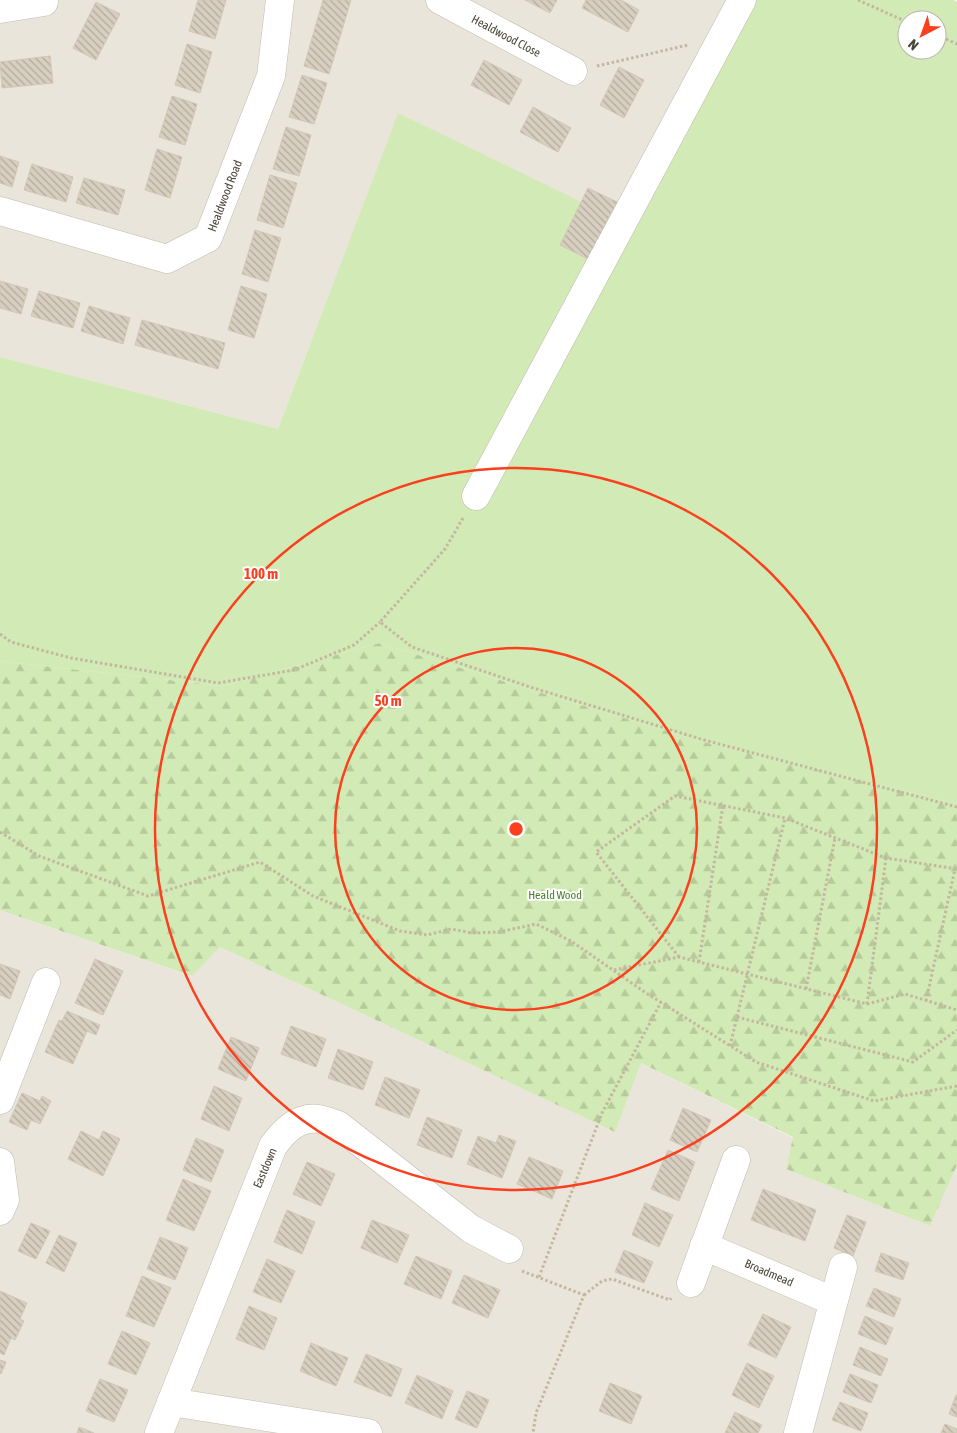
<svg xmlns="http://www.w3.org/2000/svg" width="957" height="1433" font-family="'Asap Condensed',sans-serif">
  <defs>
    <pattern id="forest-firs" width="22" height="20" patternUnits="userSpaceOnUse" patternTransform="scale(1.25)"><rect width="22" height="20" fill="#d2eab5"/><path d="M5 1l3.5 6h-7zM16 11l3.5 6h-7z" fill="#b6ca9c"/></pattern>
    <pattern id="building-back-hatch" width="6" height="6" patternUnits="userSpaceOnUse" patternTransform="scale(1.25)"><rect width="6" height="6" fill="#d8cfc1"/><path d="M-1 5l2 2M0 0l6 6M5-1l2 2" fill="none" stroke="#b1aa9e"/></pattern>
  </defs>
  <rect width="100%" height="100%" fill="#f6f3ec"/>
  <!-- residential -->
  <g fill="#eae5da">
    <polygon points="0,0 737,0 623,222 398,114 278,429 0,357"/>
    <polygon points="0,910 191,976 220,947 615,1132 641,1063 793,1138 786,1169 930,1226 957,1165 957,1433 0,1433"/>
  </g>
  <!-- forest -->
  <polygon fill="url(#forest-firs)" points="379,643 700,741 957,804 957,1165 930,1226 786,1169 793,1137 641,1063 615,1132 220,947 192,976 0,910 0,661 223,686"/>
  <!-- park -->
  <path fill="#d2eab5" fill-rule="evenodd" d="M737,0h216l4,2v802l-257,-63 -321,-98 -156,43 -223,-25v-304l278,72 120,-316 225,109zM907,20h30v30h-30z"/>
  <!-- building -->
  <g fill="url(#building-back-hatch)" stroke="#d3c7b4">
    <polygon points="198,0 226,0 215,39 189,31"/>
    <polygon points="323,0 351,0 329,74 304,66"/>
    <polygon points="525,0 557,0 550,13"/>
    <polygon points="586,0 621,0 639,10 628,32 582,8"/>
    <polygon points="96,2 120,14 96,60 73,48"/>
    <polygon points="187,44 212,52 200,93 175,85"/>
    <polygon points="50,56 53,83 2,88 0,62"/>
    <polygon points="484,60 522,80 509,105 471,85"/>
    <polygon points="619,67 644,80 624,118 600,105"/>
    <polygon points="302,75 327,83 314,124 289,117"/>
    <polygon points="172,96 197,104 185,145 159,137"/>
    <polygon points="533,107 571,128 558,152 520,132"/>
    <polygon points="286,127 311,135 299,176 273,169"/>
    <polygon points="157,149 182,157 170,198 145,190"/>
    <polygon points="0,156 19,162 12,187 0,183"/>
    <polygon points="32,164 73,177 66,202 24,190"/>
    <polygon points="270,175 297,183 283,228 257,220"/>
    <polygon points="84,178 125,190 118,215 76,203"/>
    <polygon points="588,188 617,202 588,259 560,245"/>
    <polygon points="255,230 281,238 268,282 242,274"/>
    <polygon points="0,281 28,289 21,314 0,308"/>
    <polygon points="241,286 267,294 254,338 228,330"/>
    <polygon points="39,291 80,303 73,328 31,316"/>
    <polygon points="89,306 130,318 123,344 81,331"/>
    <polygon points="142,320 225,343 218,369 135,345"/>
    <polygon points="95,959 123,971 103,1015 75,1003"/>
    <polygon points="0,964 20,971 10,999 0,995"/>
    <polygon points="67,1011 100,1025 96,1035 87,1031 73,1064 45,1052 59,1020 62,1021"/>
    <polygon points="291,1026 326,1039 316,1067 281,1054"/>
    <polygon points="231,1037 259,1048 246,1081 218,1069"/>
    <polygon points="338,1049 373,1062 363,1090 328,1078"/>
    <polygon points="385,1077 420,1090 409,1118 375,1105"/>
    <polygon points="214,1086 242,1098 229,1131 201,1119"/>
    <polygon points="22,1093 40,1101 42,1096 51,1101 40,1124 31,1120 27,1130 9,1122"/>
    <polygon points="683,1108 711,1120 697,1152 670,1140"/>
    <polygon points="427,1117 462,1130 452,1158 417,1145"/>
    <polygon points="81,1131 99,1140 103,1131 120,1139 103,1176 68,1159"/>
    <polygon points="499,1135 516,1141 502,1178 467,1164 478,1136 496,1143"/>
    <polygon points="196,1138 224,1150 211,1182 183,1170"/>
    <polygon points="668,1150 695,1162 679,1201 651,1189"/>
    <polygon points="529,1157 563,1171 552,1199 517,1184"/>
    <polygon points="307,1162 335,1174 321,1206 293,1194"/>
    <polygon points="183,1179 211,1191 194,1231 166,1220"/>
    <polygon points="763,1189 816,1210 805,1241 751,1220"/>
    <polygon points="645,1203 673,1215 659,1247 632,1235"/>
    <polygon points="287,1210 315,1222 302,1254 274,1242"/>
    <polygon points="847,1215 866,1222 853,1256 834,1248"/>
    <polygon points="372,1220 409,1235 397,1263 361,1248"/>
    <polygon points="31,1223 50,1231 36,1259 18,1251"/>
    <polygon points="59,1235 77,1243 64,1272 46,1263"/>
    <polygon points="160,1237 188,1248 175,1280 147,1269"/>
    <polygon points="624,1250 653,1262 644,1283 615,1272"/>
    <polygon points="881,1253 909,1263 903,1280 875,1271"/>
    <polygon points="416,1256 452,1271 441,1299 404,1284"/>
    <polygon points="267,1259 295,1271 281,1303 253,1292"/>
    <polygon points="464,1275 500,1290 488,1318 452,1303"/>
    <polygon points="142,1276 171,1288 154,1327 126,1316"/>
    <polygon points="874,1288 901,1299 894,1317 866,1306"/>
    <polygon points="0,1291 27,1303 20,1319 24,1321 15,1340 11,1338 4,1355 0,1353"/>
    <polygon points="249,1306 277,1318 264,1350 236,1339"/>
    <polygon points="763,1314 791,1327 776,1358 748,1345"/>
    <polygon points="865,1316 893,1328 886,1345 858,1334"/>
    <polygon points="122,1331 150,1343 136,1375 108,1364"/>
    <polygon points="311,1343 348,1358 336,1386 300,1371"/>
    <polygon points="860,1347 888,1359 881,1376 853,1365"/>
    <polygon points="366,1354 402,1369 391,1397 354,1382"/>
    <polygon points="0,1360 6,1362 1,1374 0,1373"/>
    <polygon points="747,1363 774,1376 759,1408 732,1395"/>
    <polygon points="850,1374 878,1385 871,1403 843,1392"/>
    <polygon points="417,1375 453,1391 442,1419 405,1403"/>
    <polygon points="100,1379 128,1390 114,1422 86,1411"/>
    <polygon points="610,1383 642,1396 631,1424 599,1411"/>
    <polygon points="467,1391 489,1400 477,1428 455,1419"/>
    <polygon points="956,1395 957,1395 957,1417 949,1414"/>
    <polygon points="840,1402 868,1413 861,1431 832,1420"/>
    <polygon points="735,1412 762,1425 758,1433 725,1433"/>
    <polygon points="945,1424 957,1429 957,1433 941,1433"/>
    <polygon points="79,1427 94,1433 77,1433"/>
  </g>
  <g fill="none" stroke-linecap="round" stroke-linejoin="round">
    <defs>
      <g id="minor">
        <polyline points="440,0 573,71"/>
        <polyline points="0,9 44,2"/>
        <polyline points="0,211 167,259 208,238 271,76 280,0"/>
        <polyline points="476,496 742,0"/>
        <polyline points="0,1100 46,982"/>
        <polyline points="0,1162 5,1200 0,1211"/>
        <polyline points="704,1246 833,1301"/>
        <polyline points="691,1283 736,1160"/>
        <polyline points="171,1402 368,1433"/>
        <path d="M159,1433l114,-287c11,-15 25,-30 46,-27 6,1 13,4 19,6l133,104 38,20"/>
        <polyline points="798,1433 843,1267"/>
      </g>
    </defs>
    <!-- minor casing -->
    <use href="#minor" stroke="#c2bbae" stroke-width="29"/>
    <!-- path -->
    <g stroke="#c4b79f" stroke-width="3" stroke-dasharray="2.5 2.5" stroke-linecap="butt">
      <polyline points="858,0 907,22"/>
      <polyline points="937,35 957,44"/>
      <polyline points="597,66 688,45"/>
      <polyline points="463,518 445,549 380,622 412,647 530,687 704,740 957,807"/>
      <polyline points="0,634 11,642 71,658 218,683 294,670 354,645 380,622"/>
      <polyline points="0,832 39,856 148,896 260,862 313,896 400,931 427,935 451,929 472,933 499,932 536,924 571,941 646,993 756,1062 874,1101 957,1086"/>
      <polyline points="679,957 596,852 675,796 785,818 886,858 957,869"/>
      <polyline points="699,962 723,805"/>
      <polyline points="614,970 679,957 867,1004 905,994 957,1010"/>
      <polyline points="806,989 835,838"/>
      <polyline points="926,1001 955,869"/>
      <polyline points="867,1004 886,858"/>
      <polyline points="737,1017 913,1062 957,1030"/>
      <polyline points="730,1046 785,818"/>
      <polyline points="522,1271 584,1295 536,1413 533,1433"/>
      <polyline points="539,1277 602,1113 661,1002"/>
      <polyline points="584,1295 602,1281 612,1279 670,1300 671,1298"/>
    </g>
    <!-- minor -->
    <use href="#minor" stroke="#fff" stroke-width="28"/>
  </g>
  <!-- distance rings -->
  <g fill="none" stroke="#fc3f1d" stroke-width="2.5">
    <circle cx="516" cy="829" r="181"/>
    <circle cx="516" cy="829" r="361"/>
  </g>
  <g text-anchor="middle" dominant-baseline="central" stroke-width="4" stroke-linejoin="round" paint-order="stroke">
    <!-- street labels -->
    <g font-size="12" fill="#4b4439" stroke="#fff">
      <text transform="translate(506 36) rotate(28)">Healdwood Close</text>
      <text transform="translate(225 196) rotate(-69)">Healdwood Road</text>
      <text transform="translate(265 1168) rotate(-67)">Eastdown</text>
      <text transform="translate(769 1273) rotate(23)">Broadmead</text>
    </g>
    <!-- park labels -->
    <g font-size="12" fill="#4a7f2a" stroke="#fff">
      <text x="555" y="895">Heald Wood</text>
    </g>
  </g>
  <circle cx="516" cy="829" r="8" fill="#fc3f1d" stroke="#fff" stroke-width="2.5"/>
  <g font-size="15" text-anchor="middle" font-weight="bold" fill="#fc3f1d" stroke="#fff" stroke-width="4" stroke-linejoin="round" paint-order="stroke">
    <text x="261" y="579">100 m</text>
    <text x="388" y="706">50 m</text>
  </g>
  <!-- north arrow -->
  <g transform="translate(922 35) rotate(221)"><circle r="24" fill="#ffffff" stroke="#b7b4b0"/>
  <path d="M0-4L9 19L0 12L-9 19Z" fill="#fc3f1d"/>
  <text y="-8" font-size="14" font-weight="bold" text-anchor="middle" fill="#4b4439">N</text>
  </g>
</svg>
